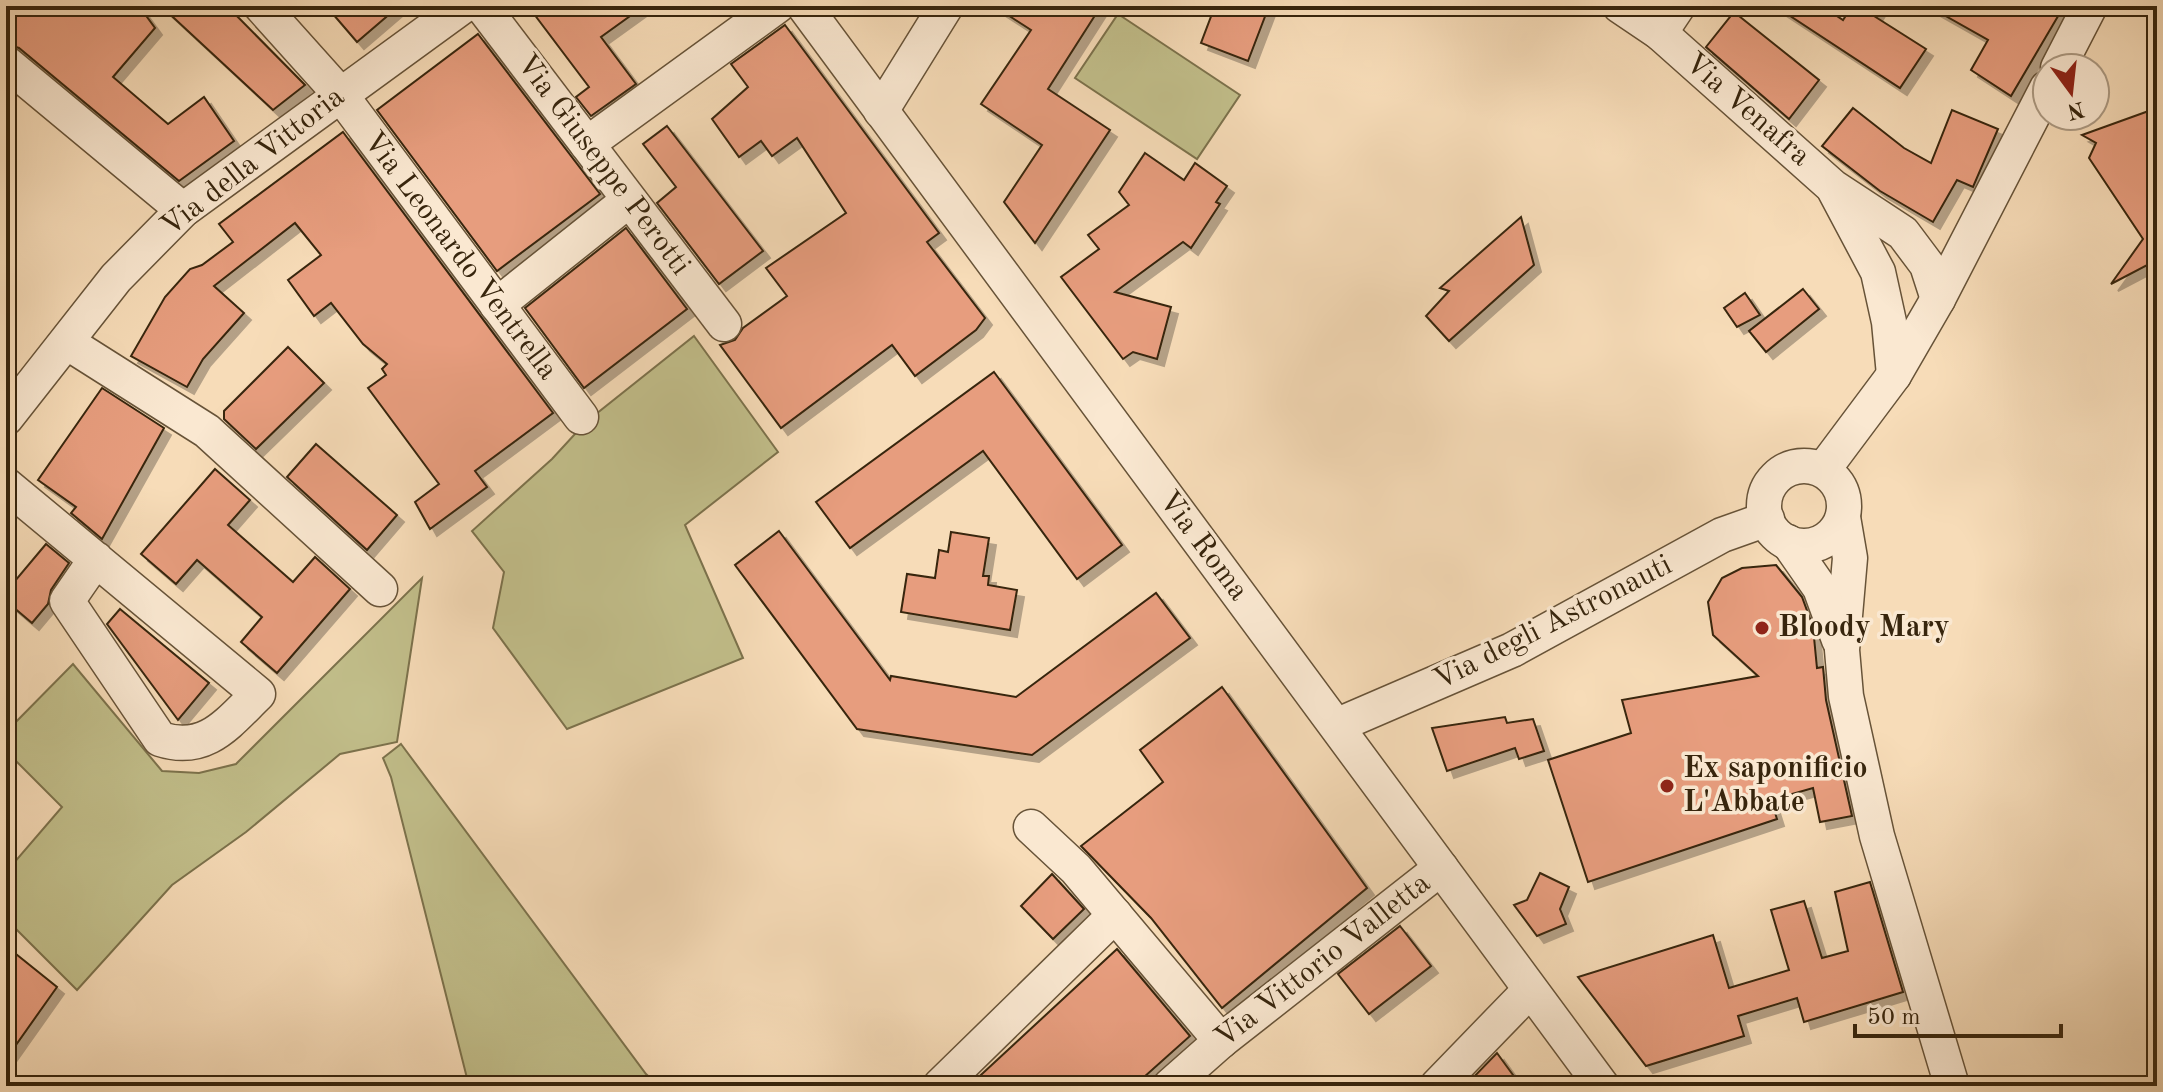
<svg xmlns="http://www.w3.org/2000/svg" width="2163" height="1092" font-family="'Old Standard TT',serif">
  <defs>
    <filter id="shadow"><feDropShadow dx="7" dy="7" stdDeviation="0" flood-color="#0004"/></filter>
  </defs>
  <rect width="100%" height="100%" fill="#f7dcb8"/>
  <filter id="stains"><feTurbulence type="fractalNoise" baseFrequency=".0025" numOctaves="4"/><feColorMatrix values="0 0 0 0 .2 0 0 0 0 .09 0 0 0 0 .02 0 0 0 .5 -.17"/></filter>
  <radialGradient id="worn" r=".72"><stop offset=".6" stop-color="#630" stop-opacity="0"/><stop offset="1" stop-color="#630" stop-opacity=".3"/></radialGradient>
  <!-- green -->
  <g fill="#c2bf8b" stroke="#7c724c" stroke-width="2">
    <polygon points="1118,14 1240,95 1197,159 1075,78"/>
    <polygon points="694,336 778,452 685,525 743,658 567,729 493,628 504,572 472,531 552,459 586,422"/>
    <polygon points="422,578 397,742 340,754 246,832 172,885 77,990 6,919 6,872 62,807 6,751 6,732 73,664 162,771 199,773 236,764"/>
    <polygon points="401,744 646,1074 659,1086 469,1086 391,777 383,758"/>
  </g>
  <!-- building -->
  <g fill="#e79d7e" stroke="#37250d" stroke-width="2" filter="url(#shadow)">
    <polygon points="6,6 139,6 155,28 113,77 168,124 204,97 234,141 179,181 19,48 6,44"/>
    <polygon points="161,6 227,6 305,85 273,110"/>
    <polygon points="326,6 399,6 357,42"/>
    <polygon points="528,6 644,6 601,37 636,84 591,116 576,97 589,87"/>
    <polygon points="994,6 1101,6 1048,89 1110,130 1035,243 1004,202 1042,145 981,104 1031,30"/>
    <polygon points="1215,6 1269,6 1248,61 1201,43"/>
    <polygon points="1775,6 1822,6 1843,20 1852,6 1880,6 1874,16 1926,49 1900,88"/>
    <polygon points="1928,6 2064,6 2011,96 1971,70 1988,40"/>
    <polygon points="1734,12 1819,80 1789,119 1706,47"/>
    <polygon points="785,25 939,233 927,242 985,318 976,330 915,376 892,345 781,428 720,345 735,340 743,328 787,296 766,268 846,213 797,138 772,156 761,141 739,157 712,119 748,87 731,64"/>
    <polygon points="478,34 600,194 497,271 377,110"/>
    <polygon points="1853,108 1904,148 1931,163 1952,110 1998,129 1973,187 1957,180 1933,222 1880,191 1822,146"/>
    <polygon points="2157,108 2157,154 2150,155 2157,188 2157,260 2111,284 2143,239 2089,158 2096,143 2082,135"/>
    <polygon points="667,126 763,251 719,284 657,203 676,187 643,144"/>
    <polygon points="343,132 553,413 475,471 487,487 430,529 415,502 439,484 368,388 386,375 382,369 387,364 363,344 331,303 314,316 288,280 321,255 295,223 214,286 244,313 203,359 187,387 131,356 165,297 190,269 202,265 233,242 219,224"/>
    <polygon points="1145,153 1184,180 1195,163 1227,186 1216,202 1220,204 1191,248 1183,242 1115,292 1171,307 1157,359 1133,352 1123,359 1061,277 1099,249 1088,235 1129,205 1119,192"/>
    <polygon points="1521,217 1534,265 1449,341 1426,316 1449,291 1440,288"/>
    <polygon points="626,228 687,309 584,388 525,308"/>
    <polygon points="1803,289 1819,309 1766,352 1749,331"/>
    <polygon points="1745,293 1760,315 1737,327 1724,308"/>
    <polygon points="288,347 324,383 256,449 224,419 224,411"/>
    <polygon points="994,372 1122,545 1077,579 983,451 850,548 816,502"/>
    <polygon points="102,388 164,428 102,539 71,513 76,507 38,480"/>
    <polygon points="316,444 397,515 367,550 287,477"/>
    <polygon points="215,469 250,500 228,525 293,582 315,557 350,589 277,673 241,642 262,617 197,560 176,584 141,554"/>
    <polygon points="779,531 890,680 891,676 1016,697 1156,593 1190,638 1032,755 857,729 735,565"/>
    <polygon points="951,532 989,538 983,576 989,576 988,585 1017,590 1010,630 901,612 907,574 935,578 939,550 948,552"/>
    <polygon points="46,544 69,563 51,590 48,604 32,623 6,601 14,592 9,588"/>
    <polygon points="1776,565 1802,597 1813,627 1817,668 1823,667 1826,700 1852,816 1820,822 1813,788 1771,800 1777,819 1588,882 1548,760 1631,733 1622,700 1758,676 1713,635 1708,602 1722,578 1742,568"/>
    <polygon points="120,609 209,683 178,720 107,624"/>
    <polygon points="1222,687 1367,888 1222,1008 1151,918 1081,846 1163,782 1140,750"/>
    <polygon points="1505,717 1507,723 1533,719 1544,751 1519,759 1515,748 1447,771 1432,728"/>
    <polygon points="1540,873 1569,887 1560,909 1566,924 1537,936 1514,905 1527,900"/>
    <polygon points="1052,874 1084,909 1053,939 1021,906"/>
    <polygon points="1870,882 1903,992 1804,1022 1797,998 1738,1016 1744,1036 1646,1066 1578,977 1713,935 1729,988 1789,970 1771,910 1804,901 1822,958 1848,951 1835,892"/>
    <polygon points="1400,926 1431,966 1369,1014 1338,974"/>
    <polygon points="6,946 57,987 6,1059"/>
    <polygon points="1117,949 1190,1036 1134,1086 969,1086"/>
    <polygon points="1497,1053 1521,1086 1465,1086"/>
  </g>
  <g fill="none" stroke-linecap="round" stroke-linejoin="round">
    <defs>
      <g id="minor">
        <polyline points="261,6 340,94 581,417"/>
        <polyline points="482,6 724,324"/>
        <polyline points="804,6 1602,1086"/>
        <polyline points="1620,6 1660,33 1833,187 1903,233 1927,265 1938,299"/>
        <polyline points="1660,33 1678,6"/>
        <polyline points="6,63 183,210"/>
        <polyline points="2058,68 2090,6"/>
        <polyline points="881,111 946,6"/>
        <polyline points="587,144 777,6"/>
        <polyline points="1835,191 1878,272 1889,322 1894,375"/>
        <polyline points="497,305 629,200"/>
        <polyline points="68,343 207,431 380,589"/>
        <polyline points="6,418 116,278 183,210 463,6"/>
        <circle cx="1804" cy="506" r="40"/>
        <polyline points="1823,470 1894,375 1938,299 2047,88"/>
        <path d="M6,485l252,209c-30,29 -52,60 -98,45l-93,-138 29,-42"/>
        <polyline points="1843,517 1850,558 1842,650 1846,696 1877,836 1952,1086"/>
        <polyline points="1788,542 1820,588 1839,640"/>
        <polyline points="1338,725 1512,650 1722,535 1767,519"/>
        <polyline points="1031,827 1076,869 1221,1041"/>
        <polyline points="940,1086 1115,915"/>
        <polyline points="1170,1086 1221,1041 1441,868"/>
        <polyline points="1437,1086 1530,990"/>
      </g>
    </defs>
    <!-- minor casing -->
    <use href="#minor" stroke="#675338" stroke-width="37"/>
    <!-- minor -->
    <use href="#minor" stroke="#fae8d1" stroke-width="34"/>
  </g>
  <!-- markers -->
  <g fill="#8f2418" stroke="#fae8d1" stroke-width="3">
    <circle cx="1762" cy="628" r="8"/>
    <circle cx="1667" cy="786" r="8"/>
  </g>
  <g text-anchor="middle" dominant-baseline="central" stroke-width="7" stroke-linejoin="round" paint-order="stroke">
    <!-- street labels -->
    <g font-size="30" fill="#37250d" stroke="#fae8d1">
      <text transform="translate(1747 110) rotate(41)">Via Venafra</text>
      <text transform="translate(253 162) rotate(-38)">Via della Vittoria</text>
      <text transform="translate(603 165) rotate(53)">Via Giuseppe Perotti</text>
      <text transform="translate(460 256) rotate(53)">Via Leonardo Ventrella</text>
      <text transform="translate(1203 546) rotate(53)">Via Roma</text>
      <text transform="translate(1553 623) rotate(-27)">Via degli Astronauti</text>
      <text transform="translate(1323 961) rotate(-38)">Via Vittorio Valletta</text>
    </g>
    <!-- poi labels -->
    <g font-size="30" font-weight="bold" fill="#37250d" stroke="#fae8d1" text-anchor="start">
      <text x="1778" y="628">Bloody Mary</text>
      <text x="1683" y="769">Ex saponificio<tspan x="1683" dy="34">L'Abbate</tspan></text>
    </g>
  </g>
  <!-- margin -->
  <rect width="2163" height="1092" fill="none" stroke="#f7dcb8" stroke-width="32"/>
  <rect x="8" y="8" width="2147" height="1076" fill="none" stroke="#37250d" stroke-width="4"/>
  <rect x="16" y="16" width="2131" height="1060" fill="none" stroke="#37250d" stroke-width="2"/>
  <!-- north arrow -->
  <g transform="translate(2071 92) rotate(165)"><circle r="38" fill="#fae8d1" stroke="#ac9a83" stroke-width="2"/>
  <path d="M0-6L14 30L0 20L-14 30Z" fill="#8f2418"/>
  <text y="-12" font-size="22" font-weight="bold" text-anchor="middle" fill="#37250d">N</text>
  </g>
  <!-- scale -->
  <path d="M1855 1024v12h206v-12" fill="none" stroke="#37250d" stroke-width="4"/>
  <text x="1867" y="1024" font-size="24" fill="#37250d" stroke="#fae8d1" stroke-width="6" paint-order="stroke">50 m</text>
  <rect width="100%" height="100%" filter="url(#stains)"/>
  <rect width="100%" height="100%" fill="url(#worn)"/>
</svg>
